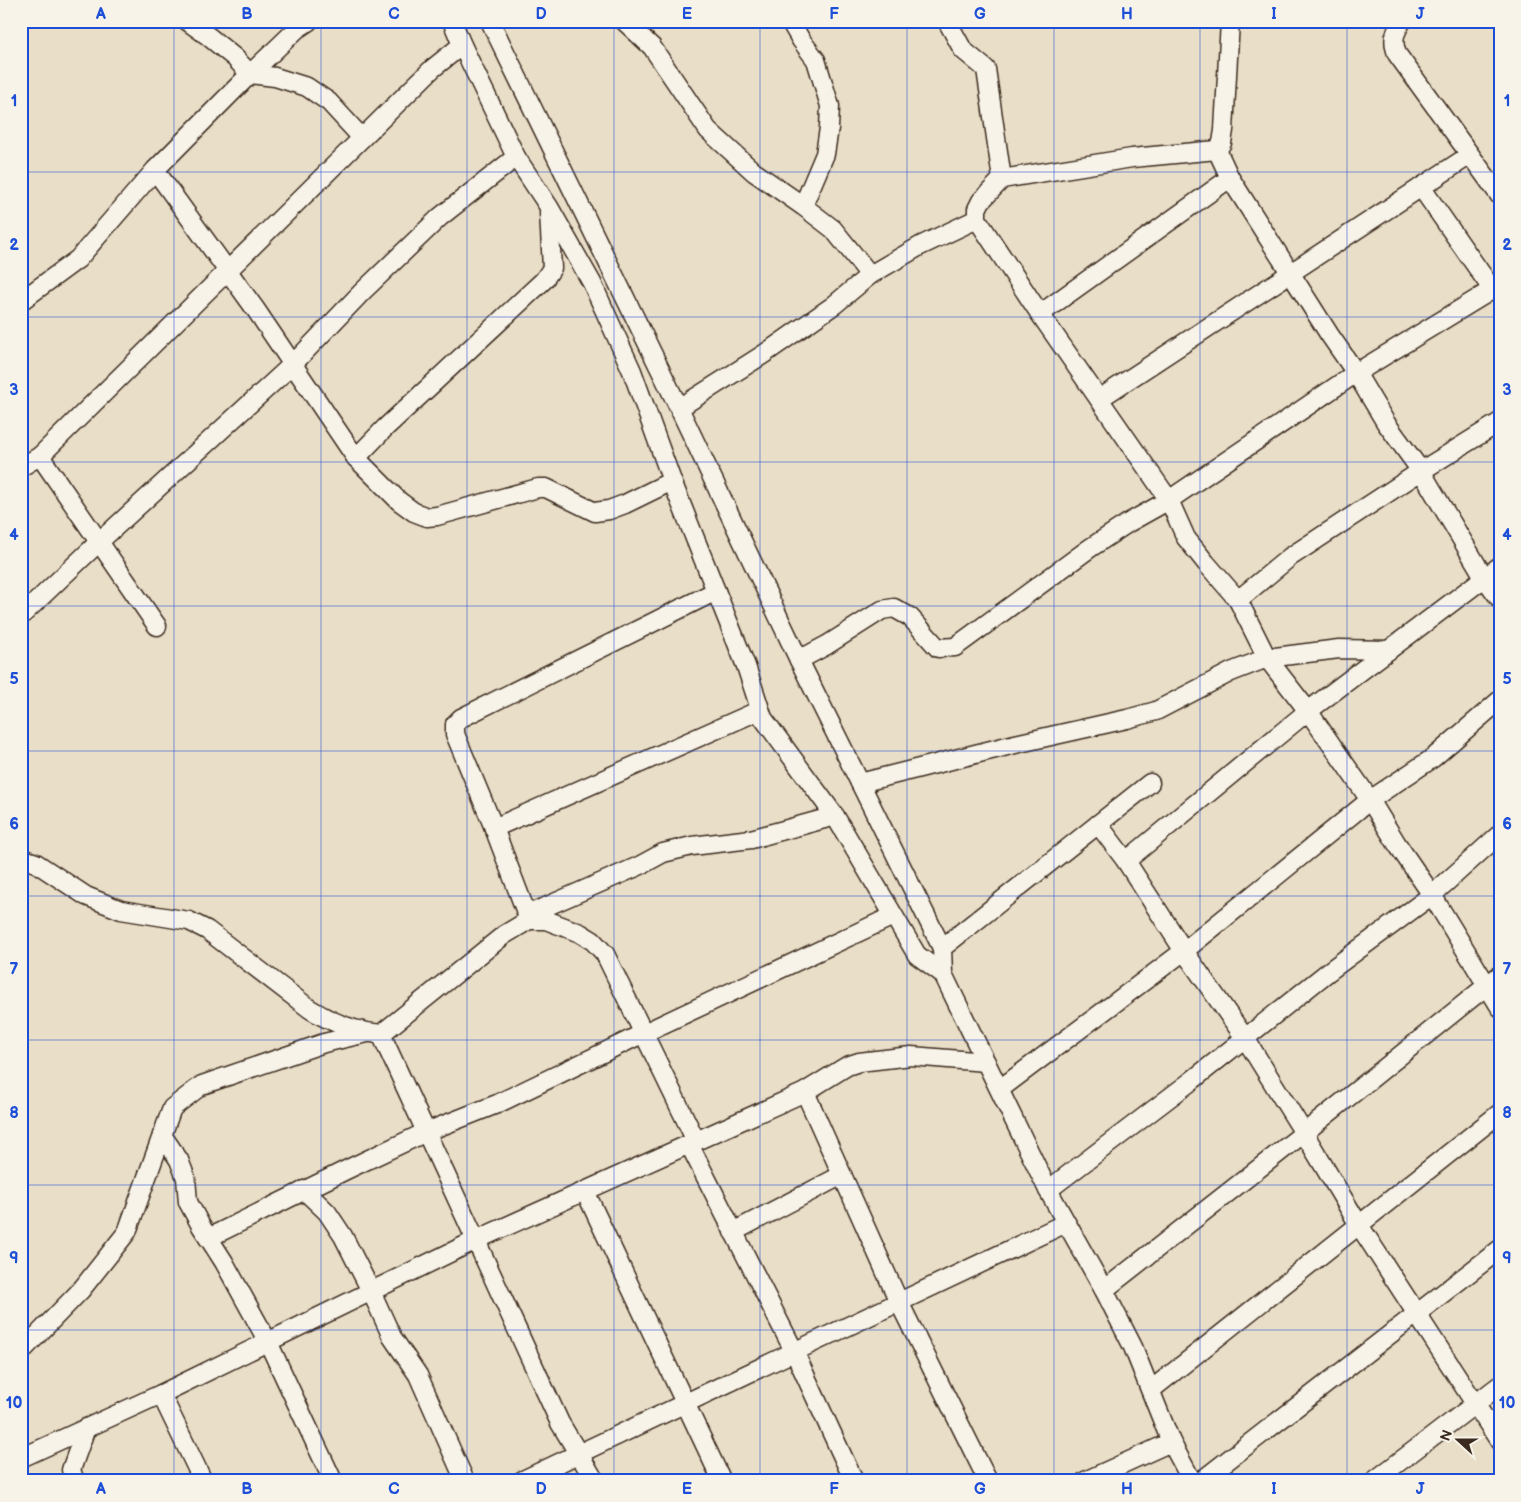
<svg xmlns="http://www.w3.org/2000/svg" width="1521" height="1502" font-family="'Balsamiq Sans',sans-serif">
  <rect width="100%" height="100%" fill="#e9dec8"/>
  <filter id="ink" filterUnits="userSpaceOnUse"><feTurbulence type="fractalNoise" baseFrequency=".02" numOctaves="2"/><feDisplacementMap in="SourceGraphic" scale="10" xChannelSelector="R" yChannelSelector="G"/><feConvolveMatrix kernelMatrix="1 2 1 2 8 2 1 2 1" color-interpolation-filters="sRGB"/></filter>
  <g filter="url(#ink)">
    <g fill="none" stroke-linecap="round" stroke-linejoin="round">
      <defs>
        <g id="minor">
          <polyline points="187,21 208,36 235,58 250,74 275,77 307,87 329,102 362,138"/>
          <polyline points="452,21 462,45 516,157 549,207 592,283 632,371 672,481 746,666 763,718 835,816 917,955 943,974"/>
          <polyline points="490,21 679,408 799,660 942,948 943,974 1048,1190 1104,1290 1133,1347 1171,1442 1192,1481"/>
          <polyline points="624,21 652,47 708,130 754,172 803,206 833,229 870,275"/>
          <polyline points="790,21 801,40 816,60 830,106 829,128 825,154 803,206"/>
          <polyline points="947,21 963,50 986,69 1002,179"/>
          <polyline points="1230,21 1224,130 1222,143 1217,150 1132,158 1002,179 981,201 977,209 977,219 1040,314 1169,500 1186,538 1206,563 1238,600 1267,658 1308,711 1370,800 1397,844 1432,895 1500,1007"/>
          <path d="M1402,21c-8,13 -10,19 -5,33l103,142"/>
          <polyline points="1217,150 1230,178 1329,334 1356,373 1386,423 1421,471 1484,577 1500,599"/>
          <polyline points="155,170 256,310 356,458 399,501 414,512 427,517 437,516 538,488 546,488 595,512 609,510 625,504 672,481"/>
          <polyline points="1421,187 1492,289"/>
          <polyline points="21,301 78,259 155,170 250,74 297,29 309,21"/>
          <polyline points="1040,314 1230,178"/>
          <polyline points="1099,399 1470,155"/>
          <polyline points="679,408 764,354 834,305 870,275 920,246 977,219"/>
          <polyline points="40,456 157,626"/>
          <polyline points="356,458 385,428 544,280 552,268 549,212"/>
          <polyline points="21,467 40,456 432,69 462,45"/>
          <polyline points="1500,566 1308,711 1126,861 1184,951 1245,1038 1304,1133 1359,1225 1500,1442"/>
          <polyline points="1238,600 1290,557 1421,471 1500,422"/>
          <polyline points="21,616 100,541 293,364 362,292 440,217 516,157"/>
          <polyline points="799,660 827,645 882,610 894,608 910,617 938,648 955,647 1090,548 1128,523 1169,500 1356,373 1500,285"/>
          <polyline points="860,783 1015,744 1127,719 1156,711 1231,672 1267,658 1339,649 1389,650"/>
          <polyline points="1098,824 1126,861"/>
          <polyline points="494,828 760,710"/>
          <path d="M21,858l15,5 50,33 35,14 68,11 18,9 103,79c21,13 46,23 71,25l123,-99 25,-15h17l34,13 13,8 12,13 91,187"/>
          <polyline points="527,915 641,865 663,853 692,846 751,839 835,816"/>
          <polyline points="529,920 494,828 455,734 455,724 461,718 716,591"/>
          <polyline points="942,948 1150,783"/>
          <polyline points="381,1034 560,1423 595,1481"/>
          <polyline points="1000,1089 1184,951 1370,800 1433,758 1500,700"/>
          <polyline points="805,1092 899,1302 988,1481"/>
          <polyline points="162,1135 179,1160 186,1178 188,1202 201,1226 224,1262 268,1342 333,1481"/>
          <polyline points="689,1144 794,1351 854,1481"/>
          <polyline points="304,1190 327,1212 343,1236 371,1291 392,1337 418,1375 465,1481"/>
          <polyline points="1048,1190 1190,1082 1328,972 1432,895 1500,834"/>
          <polyline points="585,1191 722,1481"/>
          <polyline points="733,1232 842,1175"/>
          <polyline points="208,1238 346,1170 426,1132 497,1104 644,1033 893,916"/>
          <polyline points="1104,1290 1304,1133 1500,975"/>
          <polyline points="21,1352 81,1290 127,1232 172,1108 202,1085 324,1043 367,1033"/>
          <polyline points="1151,1390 1500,1113"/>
          <polyline points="161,1394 203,1481"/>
          <polyline points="21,1458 161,1394 476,1240 805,1092 847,1066 859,1062 911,1056 986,1062"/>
          <polyline points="75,1481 71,1470 86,1428"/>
          <polyline points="521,1481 1066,1223"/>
          <polyline points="1085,1481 1171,1442"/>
          <polyline points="1201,1481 1500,1249"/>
          <polyline points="1374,1481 1500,1385"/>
        </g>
      </defs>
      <!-- minor casing -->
      <use href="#minor" stroke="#3b2a1e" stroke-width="21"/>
      <!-- minor -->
      <use href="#minor" stroke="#f7f3e8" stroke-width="18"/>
    </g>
  </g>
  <!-- grid -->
  <path fill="none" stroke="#1d4ed8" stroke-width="1" stroke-opacity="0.55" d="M174,21v1460M321,21v1460M467,21v1460M614,21v1460M760,21v1460M907,21v1460M1054,21v1460M1200,21v1460M1347,21v1460M21,172h1479M21,317h1479M21,462h1479M21,606h1479M21,751h1479M21,896h1479M21,1040h1479M21,1185h1479M21,1330h1479"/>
  <!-- margin -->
  <rect width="1521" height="1502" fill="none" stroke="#f7f3e8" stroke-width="55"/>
  <!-- north arrow -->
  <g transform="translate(1458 1440) rotate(291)" stroke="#f7f3e8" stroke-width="4" paint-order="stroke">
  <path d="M0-4L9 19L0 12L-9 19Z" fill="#3b2a1e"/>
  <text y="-8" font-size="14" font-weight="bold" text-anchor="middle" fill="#3b2a1e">N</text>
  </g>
  <rect x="28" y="28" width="1466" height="1446" fill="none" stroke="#1d4ed8" stroke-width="2"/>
  <g font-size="16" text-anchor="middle" font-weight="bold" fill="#1d4ed8">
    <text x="101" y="19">A</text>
    <text x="247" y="19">B</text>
    <text x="394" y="19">C</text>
    <text x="541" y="19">D</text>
    <text x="687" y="19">E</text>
    <text x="834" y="19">F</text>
    <text x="980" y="19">G</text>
    <text x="1127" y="19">H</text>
    <text x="1274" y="19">I</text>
    <text x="1420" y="19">J</text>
    <text x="14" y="106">1</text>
    <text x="1507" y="106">1</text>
    <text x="14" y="250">2</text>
    <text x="1507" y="250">2</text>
    <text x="14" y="395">3</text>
    <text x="1507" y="395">3</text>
    <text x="14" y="540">4</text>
    <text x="1507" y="540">4</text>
    <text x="14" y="684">5</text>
    <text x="1507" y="684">5</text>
    <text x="14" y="829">6</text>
    <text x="1507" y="829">6</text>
    <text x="14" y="974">7</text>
    <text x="1507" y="974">7</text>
    <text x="14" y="1118">8</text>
    <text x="1507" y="1118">8</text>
    <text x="14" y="1263">9</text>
    <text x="1507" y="1263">9</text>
    <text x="14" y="1408">10</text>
    <text x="1507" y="1408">10</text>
    <text x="101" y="1494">A</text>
    <text x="247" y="1494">B</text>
    <text x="394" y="1494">C</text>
    <text x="541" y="1494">D</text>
    <text x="687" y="1494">E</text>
    <text x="834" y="1494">F</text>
    <text x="980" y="1494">G</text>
    <text x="1127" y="1494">H</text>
    <text x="1274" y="1494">I</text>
    <text x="1420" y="1494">J</text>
  </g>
</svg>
